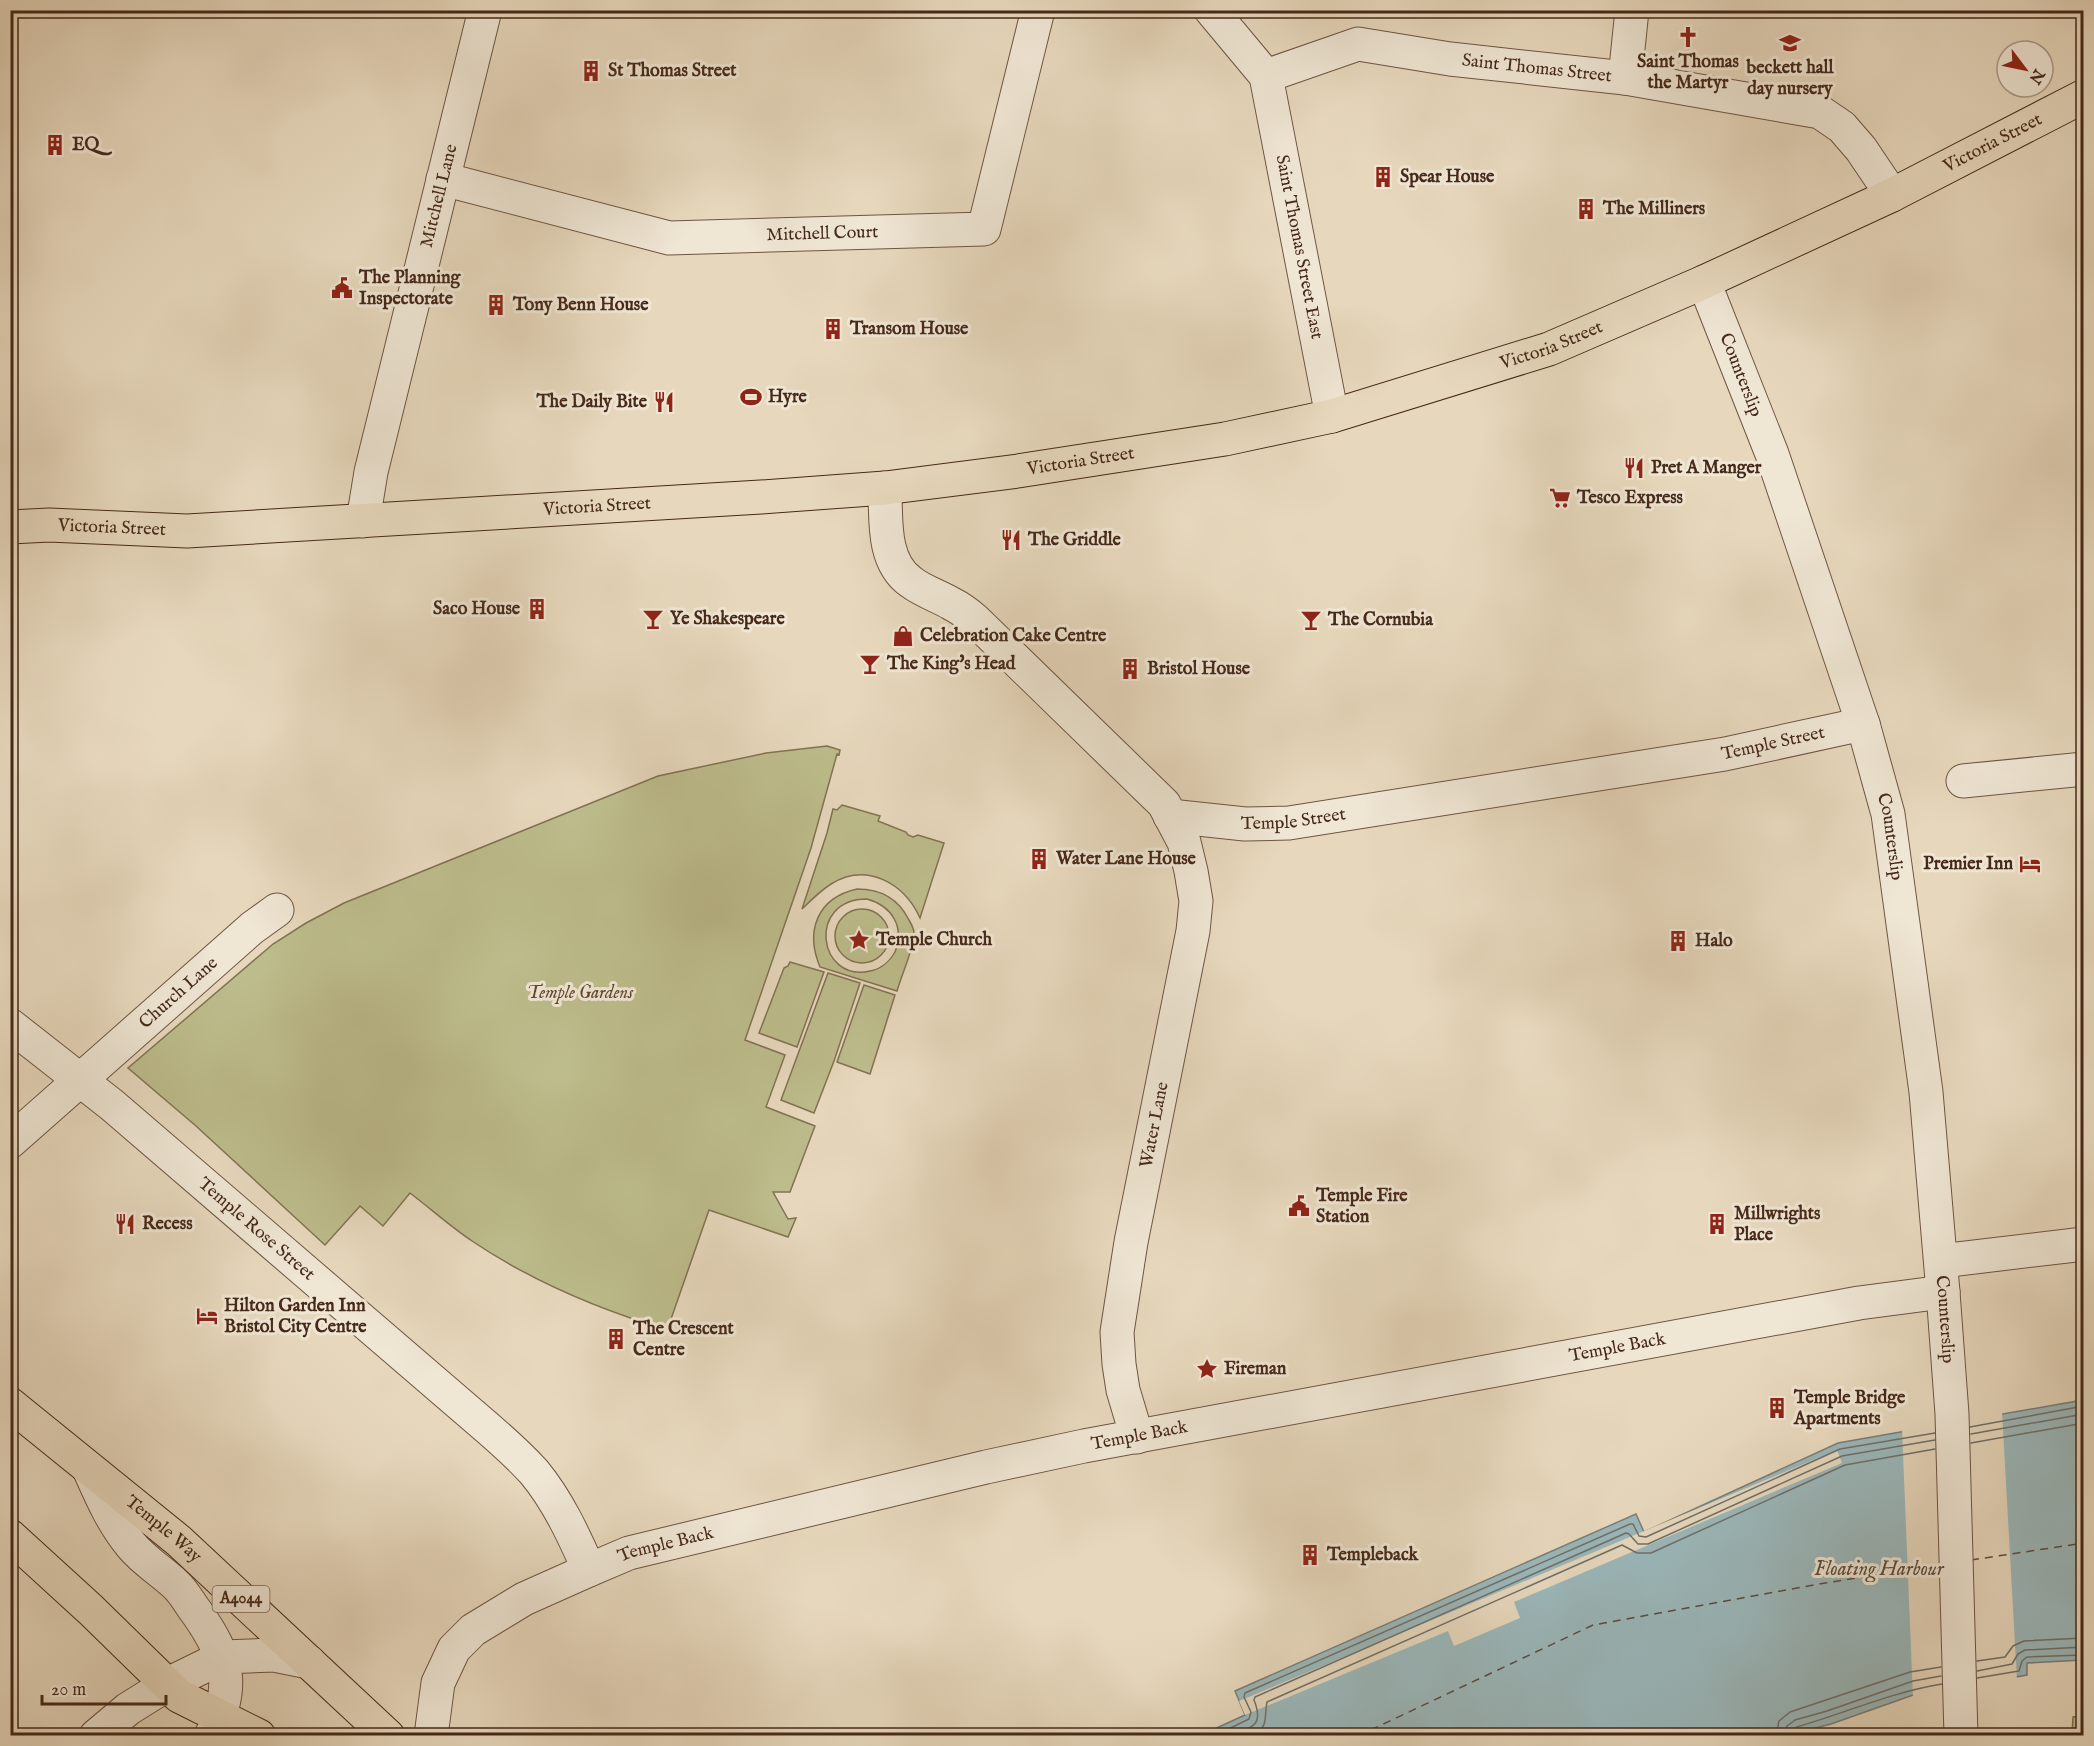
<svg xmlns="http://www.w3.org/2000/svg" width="2094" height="1746" font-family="'IM FELL English',serif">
  <rect width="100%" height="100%" fill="#e7d8bd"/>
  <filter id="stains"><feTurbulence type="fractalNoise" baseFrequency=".00333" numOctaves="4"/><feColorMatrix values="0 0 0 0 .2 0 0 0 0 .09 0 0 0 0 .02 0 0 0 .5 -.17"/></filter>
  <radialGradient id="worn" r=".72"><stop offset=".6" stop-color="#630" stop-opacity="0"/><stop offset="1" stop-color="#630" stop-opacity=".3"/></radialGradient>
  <!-- green -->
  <g fill="#bdbc8c" stroke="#827252" stroke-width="1.5" fill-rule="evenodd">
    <path d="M827,746l13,4 -1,5 -2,-1 -26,94 -66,192 40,15 -19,52 49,19 -25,66h-17l15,27 8,-1 -8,19 -79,-27 -39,112 4,1 -3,8c-71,-21 -138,-49 -199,-90 -22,-15 -41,-32 -62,-48l-27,33 -23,-20 -35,39 -129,-119 -68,-58 145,-124 33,-21 38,-20 314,-127 108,-23z"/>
    <path d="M842,805l38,11 -2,5 28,11 2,3 5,2 5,-2 26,8 -24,75c-16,-35 -53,-56 -89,-34 -11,7 -20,16 -29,25l25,-76 6,-24 4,1z"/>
    <path d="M857,889c24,0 41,9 52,31 3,5 6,12 5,17 -3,18 -12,37 -17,54l-77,-24c-15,-36 -3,-69 37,-78zM867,899c25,7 38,28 28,53 -5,9 -14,17 -25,19 -52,12 -64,-72 -3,-72z"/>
    <circle cx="862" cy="936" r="27"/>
    <polygon points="790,962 824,972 797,1047 759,1033 784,968 788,966"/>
    <polygon points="828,973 860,983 834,1061 814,1113 781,1100"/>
    <polygon points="864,985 895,995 870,1074 837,1062"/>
    <polygon points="2083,1703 2083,1735 2072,1735 2073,1717 2083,1716"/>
  </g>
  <!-- water -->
  <polygon fill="#9bb8bb" stroke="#797f7a" stroke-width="1.5" points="2083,1400 2083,1660 2027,1663 2027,1675 1916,1694 1831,1724 1788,1735 1199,1736 1245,1715 1235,1691 1636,1514 1644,1532 1838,1443"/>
  <!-- pier -->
  <g fill="#e7d8bd">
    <polygon points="2002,1411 2017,1680 1913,1698 1902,1429"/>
    <polygon points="1837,1450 1842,1463 1514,1602 1520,1618 1454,1646 1448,1631 1245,1715 1239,1701"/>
  </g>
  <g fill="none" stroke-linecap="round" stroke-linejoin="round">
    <!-- shore -->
    <g stroke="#70706a" stroke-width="1.5">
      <polyline points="1970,1427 2084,1406"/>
      <polyline points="1971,1434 2084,1414"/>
      <polyline points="1971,1443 2084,1423"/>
      <polyline points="1977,1661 2005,1657 2013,1646 2024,1641 2084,1638"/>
      <polyline points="1977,1671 2012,1664 2018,1654 2025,1650 2084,1647"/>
      <polyline points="1977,1678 2019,1671 2022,1661 2027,1657 2084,1655"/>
      <polyline points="1214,1736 1249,1719 1251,1712 1244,1697 1245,1693 1630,1524 1633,1524 1639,1536 1646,1537 1840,1449 1935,1433"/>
      <path d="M1232,1736c21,-9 32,-11 22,-36l1,-3 371,-164 3,1 9,10h10l194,-88 93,-16"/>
      <path d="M1255,1736c14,-11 9,-21 12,-34l355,-157 15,8h14l194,-88 90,-16"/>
      <polyline points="1776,1736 1779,1721 1790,1712 1910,1672 1941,1667"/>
      <polyline points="1785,1736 1787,1726 1795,1720 1827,1711 1913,1681 1941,1676"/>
      <path d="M1792,1736l1,-6 4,-3c48,-14 95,-35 145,-43"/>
    </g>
    <!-- ferry -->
    <g stroke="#5b4d42" stroke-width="1.5" stroke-dasharray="8 6" stroke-linecap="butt">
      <polyline points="1971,1560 2084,1543"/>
      <polyline points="1358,1736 1593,1625 1825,1583 1939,1565"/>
    </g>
    <defs>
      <g id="minor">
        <path id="s1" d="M1211,10l55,66 66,340"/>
        <path id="s2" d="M1266,76l92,-32 92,15 175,19 195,34 22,15 19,22 31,46"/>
        <polyline points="1625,78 1632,10"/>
        <path id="s3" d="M443,179l226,59 315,-9 54,-219"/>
        <path id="s4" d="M1704,282l68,172 91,270 25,90 38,278 17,200 9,122 9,322"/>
        <path d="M885,488c1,31 -3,74 26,94 13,10 28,14 41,22 8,4 16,10 23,16l189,184 20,38 7,29 5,30 -3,30 -62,311 -14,90 2,32 4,26 14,47"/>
        <path id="s5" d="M363,521l8,-49 114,-462"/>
        <polyline points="1963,781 2084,769"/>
        <path id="s6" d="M1170,816l75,8 44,-1 436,-69 138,-30"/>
        <path id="s7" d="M10,1025l102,80 364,313c20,17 40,34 58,54 24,29 40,64 55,98"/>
        <path id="s8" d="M10,1142l242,-214 25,-18"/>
        <polyline points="1941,1261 2084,1244"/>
        <path d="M89,1469c12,27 23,53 42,76 12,15 30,26 44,39 9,8 15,20 22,29 31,44 39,73 14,123"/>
        <polyline points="96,1736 128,1709 168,1684 223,1657 274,1655 309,1662"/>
        <path id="s9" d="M431,1736l7,-53 16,-34 19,-19 51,-31 65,-29 40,-17 357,-86 98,-21 775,-143 84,-11"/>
      </g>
      <g id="major">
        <path id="s10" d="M10,527l39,-2 138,6 574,-34 124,-9 133,-17 207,-32 107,-23 217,-67 155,-67 188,-87 192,-99"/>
      </g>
      <g id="highway">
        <path id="s11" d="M10,1404l169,137 209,195"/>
        <polyline points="10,1536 91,1610 179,1696 259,1736"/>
      </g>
    </defs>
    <!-- minor casing -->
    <use href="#minor" stroke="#6e5542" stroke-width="35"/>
    <!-- major casing -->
    <use href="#major" stroke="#462919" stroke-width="35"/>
    <!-- highway casing -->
    <use href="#highway" stroke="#462919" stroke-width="35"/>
    <!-- minor -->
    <use href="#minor" stroke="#efe6d4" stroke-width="33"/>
    <!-- major -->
    <use href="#major" stroke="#e7d8bd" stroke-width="33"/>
    <!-- highway -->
    <use href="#highway" stroke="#e7d8bd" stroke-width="33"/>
  </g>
  <!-- icons -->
  <defs>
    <symbol id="church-bare" viewBox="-9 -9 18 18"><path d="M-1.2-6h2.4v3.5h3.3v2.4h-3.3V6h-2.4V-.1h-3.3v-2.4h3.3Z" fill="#8f2418" stroke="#efe6d4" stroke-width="2.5" paint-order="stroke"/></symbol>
    <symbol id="school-bare" viewBox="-9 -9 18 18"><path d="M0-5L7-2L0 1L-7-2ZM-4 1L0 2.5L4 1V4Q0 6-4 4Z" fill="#8f2418" stroke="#efe6d4" stroke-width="2.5" paint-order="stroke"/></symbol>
    <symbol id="building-bare" viewBox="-9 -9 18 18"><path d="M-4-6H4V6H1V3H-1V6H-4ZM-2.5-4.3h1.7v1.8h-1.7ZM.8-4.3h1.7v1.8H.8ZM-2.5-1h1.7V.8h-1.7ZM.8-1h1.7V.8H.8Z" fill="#8f2418" stroke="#efe6d4" stroke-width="2.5" paint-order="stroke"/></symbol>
    <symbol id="civic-bare" viewBox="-9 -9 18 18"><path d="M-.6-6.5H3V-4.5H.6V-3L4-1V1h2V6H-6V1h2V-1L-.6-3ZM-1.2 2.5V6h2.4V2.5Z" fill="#8f2418" stroke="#efe6d4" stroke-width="2.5" paint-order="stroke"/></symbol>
    <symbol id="stadium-bare" viewBox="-9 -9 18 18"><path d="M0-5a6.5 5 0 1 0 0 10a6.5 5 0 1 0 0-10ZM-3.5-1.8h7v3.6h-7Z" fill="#8f2418" stroke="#efe6d4" stroke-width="2.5" paint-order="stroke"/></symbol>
    <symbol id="restaurant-bare" viewBox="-9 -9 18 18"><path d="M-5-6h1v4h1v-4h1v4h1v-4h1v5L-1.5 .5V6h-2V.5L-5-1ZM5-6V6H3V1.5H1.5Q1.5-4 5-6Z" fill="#8f2418" stroke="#efe6d4" stroke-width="2.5" paint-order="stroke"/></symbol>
    <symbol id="supermarket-bare" viewBox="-9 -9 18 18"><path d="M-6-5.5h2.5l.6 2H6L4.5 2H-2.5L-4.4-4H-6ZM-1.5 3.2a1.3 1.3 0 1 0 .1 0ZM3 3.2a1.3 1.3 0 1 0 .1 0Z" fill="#8f2418" stroke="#efe6d4" stroke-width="2.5" paint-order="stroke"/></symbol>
    <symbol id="bar-bare" viewBox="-9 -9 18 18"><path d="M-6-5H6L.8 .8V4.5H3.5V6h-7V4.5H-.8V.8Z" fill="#8f2418" stroke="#efe6d4" stroke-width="2.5" paint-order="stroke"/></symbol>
    <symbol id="shop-bare" viewBox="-9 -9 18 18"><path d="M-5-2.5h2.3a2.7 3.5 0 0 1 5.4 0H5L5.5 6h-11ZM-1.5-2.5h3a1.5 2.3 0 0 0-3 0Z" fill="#8f2418" stroke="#efe6d4" stroke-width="2.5" paint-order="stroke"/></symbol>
    <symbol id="hotel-bare" viewBox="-9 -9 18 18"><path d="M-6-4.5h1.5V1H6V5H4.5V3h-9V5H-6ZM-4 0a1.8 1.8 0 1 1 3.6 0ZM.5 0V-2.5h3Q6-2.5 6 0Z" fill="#8f2418" stroke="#efe6d4" stroke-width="2.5" paint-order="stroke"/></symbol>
    <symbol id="sight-bare" viewBox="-9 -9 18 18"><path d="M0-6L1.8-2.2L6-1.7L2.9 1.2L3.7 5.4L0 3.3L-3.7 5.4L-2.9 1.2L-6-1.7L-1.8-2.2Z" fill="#8f2418" stroke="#efe6d4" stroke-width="2.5" paint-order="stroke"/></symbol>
  </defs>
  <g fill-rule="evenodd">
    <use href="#church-bare" x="1673" y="22" width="30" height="30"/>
    <use href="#school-bare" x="1775" y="28" width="30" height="30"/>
    <use href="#building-bare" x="576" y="56" width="30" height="30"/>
    <use href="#building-bare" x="40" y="130" width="30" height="30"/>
    <use href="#building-bare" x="1368" y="162" width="30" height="30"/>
    <use href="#building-bare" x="1571" y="194" width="30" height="30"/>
    <use href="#civic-bare" x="327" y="273" width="30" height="30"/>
    <use href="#building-bare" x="481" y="290" width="30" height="30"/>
    <use href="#building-bare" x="818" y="314" width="30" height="30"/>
    <use href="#stadium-bare" x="736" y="382" width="30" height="30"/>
    <use href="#restaurant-bare" x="649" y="387" width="30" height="30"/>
    <use href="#restaurant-bare" x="1619" y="453" width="30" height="30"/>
    <use href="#supermarket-bare" x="1545" y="483" width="30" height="30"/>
    <use href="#restaurant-bare" x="996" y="525" width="30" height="30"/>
    <use href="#building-bare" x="522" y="594" width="30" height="30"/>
    <use href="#bar-bare" x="638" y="604" width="30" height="30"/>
    <use href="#bar-bare" x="1296" y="605" width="30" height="30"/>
    <use href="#shop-bare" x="888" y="621" width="30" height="30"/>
    <use href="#bar-bare" x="855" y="649" width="30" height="30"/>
    <use href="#building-bare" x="1115" y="654" width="30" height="30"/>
    <use href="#building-bare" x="1024" y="844" width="30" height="30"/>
    <use href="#hotel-bare" x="2015" y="849" width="30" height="30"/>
    <use href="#sight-bare" x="844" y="925" width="30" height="30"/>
    <use href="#building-bare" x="1663" y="926" width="30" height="30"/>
    <use href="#civic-bare" x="1284" y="1191" width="30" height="30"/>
    <use href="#restaurant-bare" x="110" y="1209" width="30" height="30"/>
    <use href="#building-bare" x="1702" y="1209" width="30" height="30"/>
    <use href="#hotel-bare" x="192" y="1301" width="30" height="30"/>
    <use href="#building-bare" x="601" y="1324" width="30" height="30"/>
    <use href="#sight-bare" x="1192" y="1354" width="30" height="30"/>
    <use href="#building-bare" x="1762" y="1393" width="30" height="30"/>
    <use href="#building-bare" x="1295" y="1540" width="30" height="30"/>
  </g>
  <g text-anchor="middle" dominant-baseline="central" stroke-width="6" stroke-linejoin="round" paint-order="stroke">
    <!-- shield labels -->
    <rect fill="#efe6d4" stroke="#796251" stroke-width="1.5" x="212.5" y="1586" width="57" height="26" rx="4.5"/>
    <g font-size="16" font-weight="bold" fill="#462919">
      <text x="241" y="1599">A4044</text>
    </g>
    <!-- poi labels -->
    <g font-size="18" font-weight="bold" fill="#462919" stroke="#efe6d4" text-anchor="start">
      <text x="1688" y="62" text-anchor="middle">Saint Thomas<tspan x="1688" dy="21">the Martyr</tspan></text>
      <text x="1790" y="68" text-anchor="middle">beckett hall<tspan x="1790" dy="21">day nursery</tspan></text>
      <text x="608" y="71">St Thomas Street</text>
      <text x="72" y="145">EQ</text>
      <text x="1400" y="177">Spear House</text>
      <text x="1603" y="209">The Milliners</text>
      <text x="359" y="278">The Planning<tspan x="359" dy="21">Inspectorate</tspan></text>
      <text x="513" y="305">Tony Benn House</text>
      <text x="850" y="329">Transom House</text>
      <text x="768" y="397">Hyre</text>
      <text x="647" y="402" text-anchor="end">The Daily Bite</text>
      <text x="1651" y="468">Pret A Manger</text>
      <text x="1577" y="498">Tesco Express</text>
      <text x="1028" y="540">The Griddle</text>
      <text x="520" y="609" text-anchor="end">Saco House</text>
      <text x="670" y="619">Ye Shakespeare</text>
      <text x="1328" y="620">The Cornubia</text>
      <text x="920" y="636">Celebration Cake Centre</text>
      <text x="887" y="664">The King's Head</text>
      <text x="1147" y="669">Bristol House</text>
      <text x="1056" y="859">Water Lane House</text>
      <text x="2013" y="864" text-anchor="end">Premier Inn</text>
      <text x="876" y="940">Temple Church</text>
      <text x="1695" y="941">Halo</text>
      <text x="1316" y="1196">Temple Fire<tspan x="1316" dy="21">Station</tspan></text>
      <text x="1734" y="1214">Millwrights<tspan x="1734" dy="21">Place</tspan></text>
      <text x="142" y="1224">Recess</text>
      <text x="224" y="1306">Hilton Garden Inn<tspan x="224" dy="21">Bristol City Centre</tspan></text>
      <text x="633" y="1329">The Crescent<tspan x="633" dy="21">Centre</tspan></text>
      <text x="1224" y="1369">Fireman</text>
      <text x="1794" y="1398">Temple Bridge<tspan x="1794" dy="21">Apartments</tspan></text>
      <text x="1327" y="1555">Templeback</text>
    </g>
    <!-- street labels -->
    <g font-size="18" fill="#462919" stroke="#efe6d4">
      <text stroke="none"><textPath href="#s2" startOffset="278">Saint Thomas Street</textPath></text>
      <text stroke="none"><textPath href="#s10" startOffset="2046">Victoria Street</textPath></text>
      <text stroke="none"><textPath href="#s5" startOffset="334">Mitchell Lane</textPath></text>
      <text stroke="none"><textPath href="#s3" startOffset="387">Mitchell Court</textPath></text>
      <text stroke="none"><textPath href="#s1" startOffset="260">Saint Thomas Street East</textPath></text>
      <text stroke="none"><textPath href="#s10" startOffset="1560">Victoria Street</textPath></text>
      <text stroke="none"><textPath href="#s4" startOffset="100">Counterslip</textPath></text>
      <text stroke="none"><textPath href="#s10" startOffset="1074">Victoria Street</textPath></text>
      <text stroke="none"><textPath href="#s10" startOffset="588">Victoria Street</textPath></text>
      <text stroke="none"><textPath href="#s10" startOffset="102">Victoria Street</textPath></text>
      <text stroke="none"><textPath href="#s6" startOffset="610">Temple Street</textPath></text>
      <text stroke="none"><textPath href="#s6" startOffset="124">Temple Street</textPath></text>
      <text stroke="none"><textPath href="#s4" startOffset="586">Counterslip</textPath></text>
      <text stroke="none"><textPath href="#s8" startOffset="225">Church Lane</textPath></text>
      <text transform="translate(1155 1125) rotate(-79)">Water Lane</text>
      <text stroke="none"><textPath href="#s7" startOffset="320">Temple Rose Street</textPath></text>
      <text stroke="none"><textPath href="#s4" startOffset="1072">Counterslip</textPath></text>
      <text stroke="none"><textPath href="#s9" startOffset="1302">Temple Back</textPath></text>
      <text stroke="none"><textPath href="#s9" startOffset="816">Temple Back</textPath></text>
      <text stroke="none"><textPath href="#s11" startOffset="198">Temple Way</textPath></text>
      <text stroke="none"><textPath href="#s9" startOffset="330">Temple Back</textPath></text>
    </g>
    <!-- park labels -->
    <g font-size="18" font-style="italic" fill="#5e4630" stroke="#efe6d4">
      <text x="580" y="993">Temple Gardens</text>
    </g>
    <!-- water labels -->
    <g font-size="20" font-style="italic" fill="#5b4d42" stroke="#efe6d4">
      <text x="1879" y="1569">Floating Harbour</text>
    </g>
  </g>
  <!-- margin -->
  <rect width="2094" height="1746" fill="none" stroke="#e7d8bd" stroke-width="36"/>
  <rect x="12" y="12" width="2070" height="1722" fill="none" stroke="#462919" stroke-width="3"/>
  <rect x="18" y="18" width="2058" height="1710" fill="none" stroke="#462919" stroke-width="1.5"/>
  <!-- north arrow -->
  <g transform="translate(2025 69) rotate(122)"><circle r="28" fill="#efe6d4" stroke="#ab9a89" stroke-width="1.5"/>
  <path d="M0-4.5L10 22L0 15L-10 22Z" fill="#8f2418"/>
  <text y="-9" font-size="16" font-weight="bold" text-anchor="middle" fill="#462919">N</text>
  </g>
  <!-- scale -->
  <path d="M42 1695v9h124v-9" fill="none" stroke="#462919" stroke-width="3"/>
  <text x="51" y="1695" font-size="18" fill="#462919" stroke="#efe6d4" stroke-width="4.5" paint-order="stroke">20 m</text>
  <rect width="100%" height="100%" filter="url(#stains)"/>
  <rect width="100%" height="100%" fill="url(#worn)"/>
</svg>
